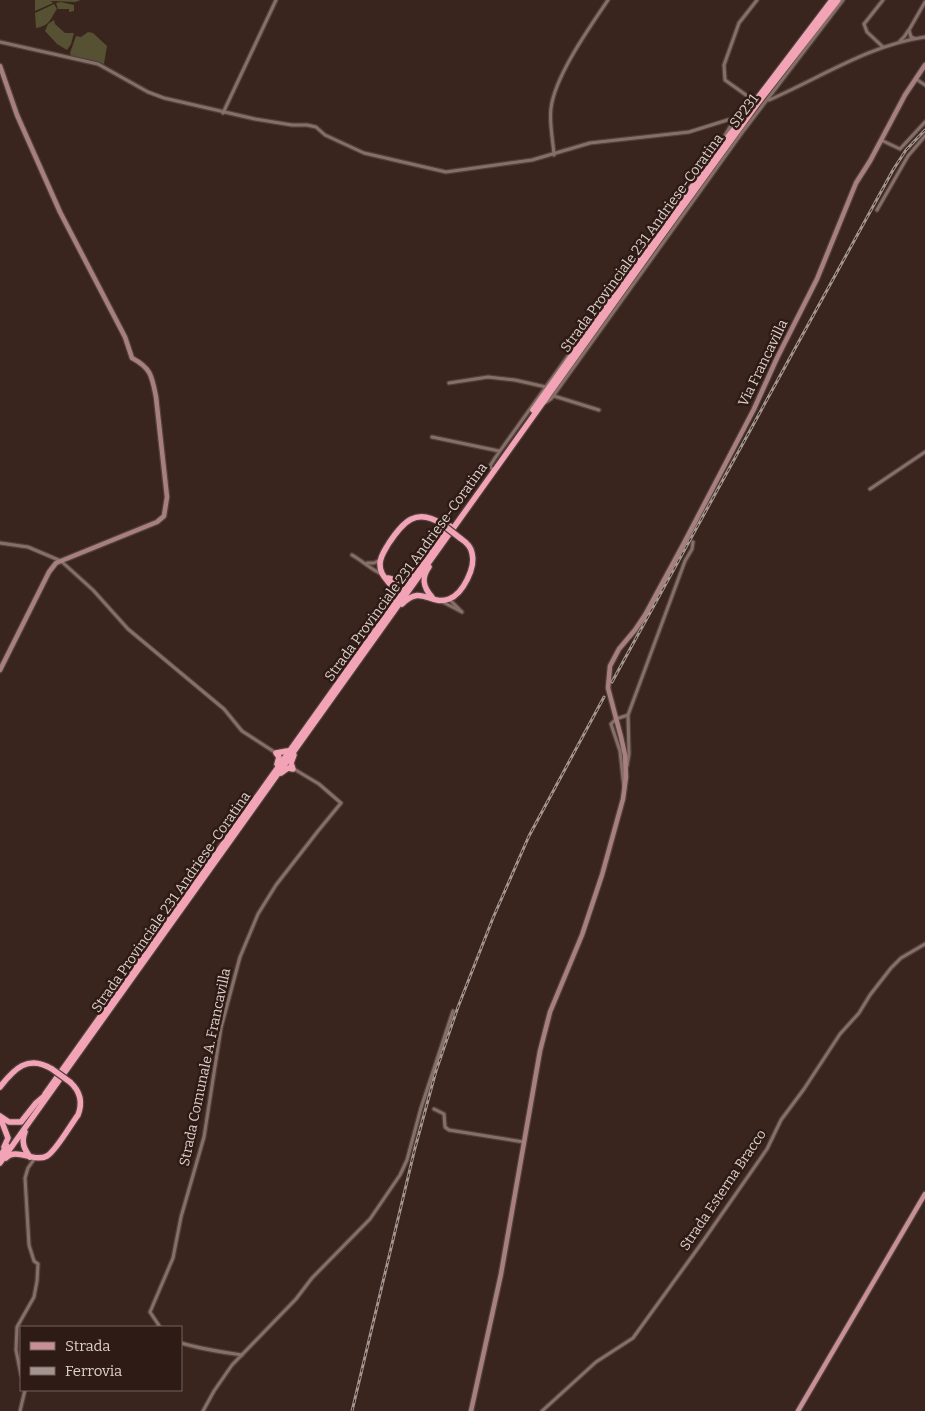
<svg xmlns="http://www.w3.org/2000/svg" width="925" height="1411" font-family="Bitter,serif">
  <rect width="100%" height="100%" fill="#39241e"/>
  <!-- green -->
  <g fill="#555132">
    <polygon points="35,0 81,0 75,2 51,1 53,3 35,11"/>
    <polygon points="61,2 74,5 74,11 69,12 69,9 58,9 56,3"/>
    <path d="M54,4l3,5c-7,10 -7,17 -21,19l-1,-15z"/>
    <polygon points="54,20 55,24 65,33 74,33 71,44 67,50 57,44 45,31 48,24"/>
    <polygon points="88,32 93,33 107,46 104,64 71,56 70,53 76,36 81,37"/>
  </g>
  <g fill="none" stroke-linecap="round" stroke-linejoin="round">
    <defs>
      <g id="street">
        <polyline points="914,38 911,37 909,30 925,2"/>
        <polyline points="900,41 904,37 908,31"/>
        <polyline points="0,42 98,64 148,92 164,98 255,119 292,125 307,125 316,127 325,135 364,153 446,172 532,160 590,143 689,132 737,117 753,100"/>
        <polyline points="883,47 867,32 864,24 883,0"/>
        <polyline points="916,79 925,85"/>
        <polyline points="753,100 725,80 724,65 739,23 757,0"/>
        <path d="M769,100c51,-22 100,-55 156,-63"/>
        <polyline points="223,113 276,0"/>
        <polyline points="724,137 736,117"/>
        <polyline points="881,140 900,149 925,122"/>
        <path d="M554,155c-1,-15 -5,-32 -3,-47 4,-32 38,-80 57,-108"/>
        <polyline points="877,210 908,156 925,136"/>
        <polyline points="449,383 488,377 515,380 546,387"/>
        <polyline points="554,396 599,410"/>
        <polyline points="543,404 551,399 744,130 843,0"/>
        <polyline points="432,437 499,451"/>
        <polyline points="492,469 490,466 495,458 638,258"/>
        <polyline points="870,489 925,452"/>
        <polyline points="0,543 28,547 61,561 93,590 128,629 224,709 242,731 276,753"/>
        <path d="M352,555c9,5 23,17 30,19"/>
        <polyline points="367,563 374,563 380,560"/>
        <polyline points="449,599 461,611"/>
        <polyline points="441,601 462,612"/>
        <polyline points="619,718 628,715"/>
        <polyline points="615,720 611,724 620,751 624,788"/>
        <polyline points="627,766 629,754 628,715 685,561 692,549 693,542"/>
        <polyline points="434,1109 444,1114 445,1127 449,1130 524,1142"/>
        <polyline points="160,1327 150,1312 173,1258 181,1217 204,1137 221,1028 240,957 258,914 276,885 318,831 341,803 319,784 294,769"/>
        <path d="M181,1343c20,6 40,9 61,12"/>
        <polyline points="21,1375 16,1350 17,1327 34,1297 37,1281 38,1264 34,1261 29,1245 25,1178 28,1168 35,1158"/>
        <polyline points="20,1411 25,1390"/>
        <polyline points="203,1411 214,1391 232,1365 296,1299 312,1278 370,1219 400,1175 407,1160 421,1108 453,1011"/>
        <polyline points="542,1411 596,1362 633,1338 701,1244 767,1149 781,1120 804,1089 840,1034 859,1013 870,995 891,968 901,958 925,944"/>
      </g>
      <g id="secondary">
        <path d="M0,66l17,49 43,97 65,125 7,21c19,10 20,18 24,39l11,100 -3,19 -7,6 -101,41 -7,9 -49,98"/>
        <polyline points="471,1411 501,1274 540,1051 550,1012 582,935 602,875 623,799 626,777 625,755 621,737 608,688 610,666 619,649 635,630 645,615 684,543 754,409 777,358 817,279 856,183 870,161 905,95 925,65"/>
      </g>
      <polyline id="primary" points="798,1411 925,1194"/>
      <g id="highway">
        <polyline points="533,410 719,149 832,0"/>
        <path d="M429,567c-8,11 -6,20 3,30"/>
        <polyline points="388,578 402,582 412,576"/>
        <path d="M393,602c7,-17 -14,-22 -13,-38 0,-8 5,-14 9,-21 14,-21 27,-36 53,-19"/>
        <path d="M402,604c20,-20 27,2 47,-5 14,-5 27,-32 23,-46 -1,-7 -6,-11 -12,-15"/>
        <polyline points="277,764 279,757 276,753 287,751"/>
        <polyline points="281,773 288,768 293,769 291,763 294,755"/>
        <path d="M0,1087c14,-18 28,-33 52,-18"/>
        <polyline points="45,1094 450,526"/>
        <polyline points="0,1116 9,1122 21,1122 36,1103 43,1097"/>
        <polyline points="0,1117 8,1138 4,1147"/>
        <path d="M25,1132c-4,10 -1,17 5,25"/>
        <polyline points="0,1156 7,1146"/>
        <path d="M6,1158c10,-11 28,5 41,-2 9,-5 24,-32 31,-41 5,-13 2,-24 -8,-33"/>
        <polyline points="0,1163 659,240 758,103 838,0"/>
      </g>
    </defs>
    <!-- street casing -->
    <use href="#street" stroke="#503f3b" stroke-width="5.5"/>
    <!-- secondary casing -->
    <use href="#secondary" stroke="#503f3b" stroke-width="7"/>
    <!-- primary casing -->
    <use href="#primary" stroke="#503f3b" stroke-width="7"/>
    <!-- highway casing -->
    <use href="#highway" stroke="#503f3b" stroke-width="8"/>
    <!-- street -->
    <use href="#street" stroke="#876f67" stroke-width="3"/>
    <!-- secondary -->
    <use href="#secondary" stroke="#a77f7f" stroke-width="4.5"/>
    <!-- primary -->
    <use href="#primary" stroke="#c78f96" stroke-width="4.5"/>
    <!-- highway -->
    <use href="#highway" stroke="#f2a4b6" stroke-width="5.5"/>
    <defs>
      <g id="rail">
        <polyline points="612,682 893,170 906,150 925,130"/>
        <polyline points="352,1411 415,1148 436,1071 458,1007 493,918 529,836 604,697"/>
      </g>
    </defs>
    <!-- rail casing -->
    <use href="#rail" stroke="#a4948f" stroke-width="3"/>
    <!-- rail -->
    <use href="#rail" stroke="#2e1b15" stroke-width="1" stroke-dasharray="4" stroke-linecap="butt"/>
    <defs>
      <g id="highway-bridge">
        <polyline points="442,524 460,538"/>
        <polyline points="52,1069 70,1082"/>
      </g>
    </defs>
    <!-- highway-bridge casing -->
    <use href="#highway-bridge" stroke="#503f3b" stroke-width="8" stroke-linecap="butt"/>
    <!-- highway-bridge -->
    <use href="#highway-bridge" stroke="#f2a4b6" stroke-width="5.5"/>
  </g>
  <g text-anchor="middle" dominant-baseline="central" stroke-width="5" stroke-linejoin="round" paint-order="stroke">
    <!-- street labels -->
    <g font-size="14" fill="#ddcfcb" stroke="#2e1b15">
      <text transform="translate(744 111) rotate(-53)">SP231</text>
      <text transform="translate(642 243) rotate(-54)">Strada Provinciale 231 Andriese-Coratina</text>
      <text transform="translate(763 363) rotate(-64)">Via Francavilla</text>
      <text transform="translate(406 572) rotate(-54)">Strada Provinciale 231 Andriese-Coratina</text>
      <text transform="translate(171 902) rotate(-55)">Strada Provinciale 231 Andriese-Coratina</text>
      <text transform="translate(205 1067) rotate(-78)">Strada Comunale A. Francavilla</text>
      <text transform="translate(723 1190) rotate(-56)">Strada Esterna Bracco</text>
    </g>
  </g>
  <!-- legend -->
  <rect x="20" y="1326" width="162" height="65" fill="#2e1b15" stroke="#74635e"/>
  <rect x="30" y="1342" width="25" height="8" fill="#c78f96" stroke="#74635e"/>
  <text x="65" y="1351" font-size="15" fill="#ddcfcb">Strada</text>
  <rect x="30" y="1367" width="25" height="8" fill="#a4948f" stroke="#74635e"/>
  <text x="65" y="1376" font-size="15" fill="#ddcfcb">Ferrovia</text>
</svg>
